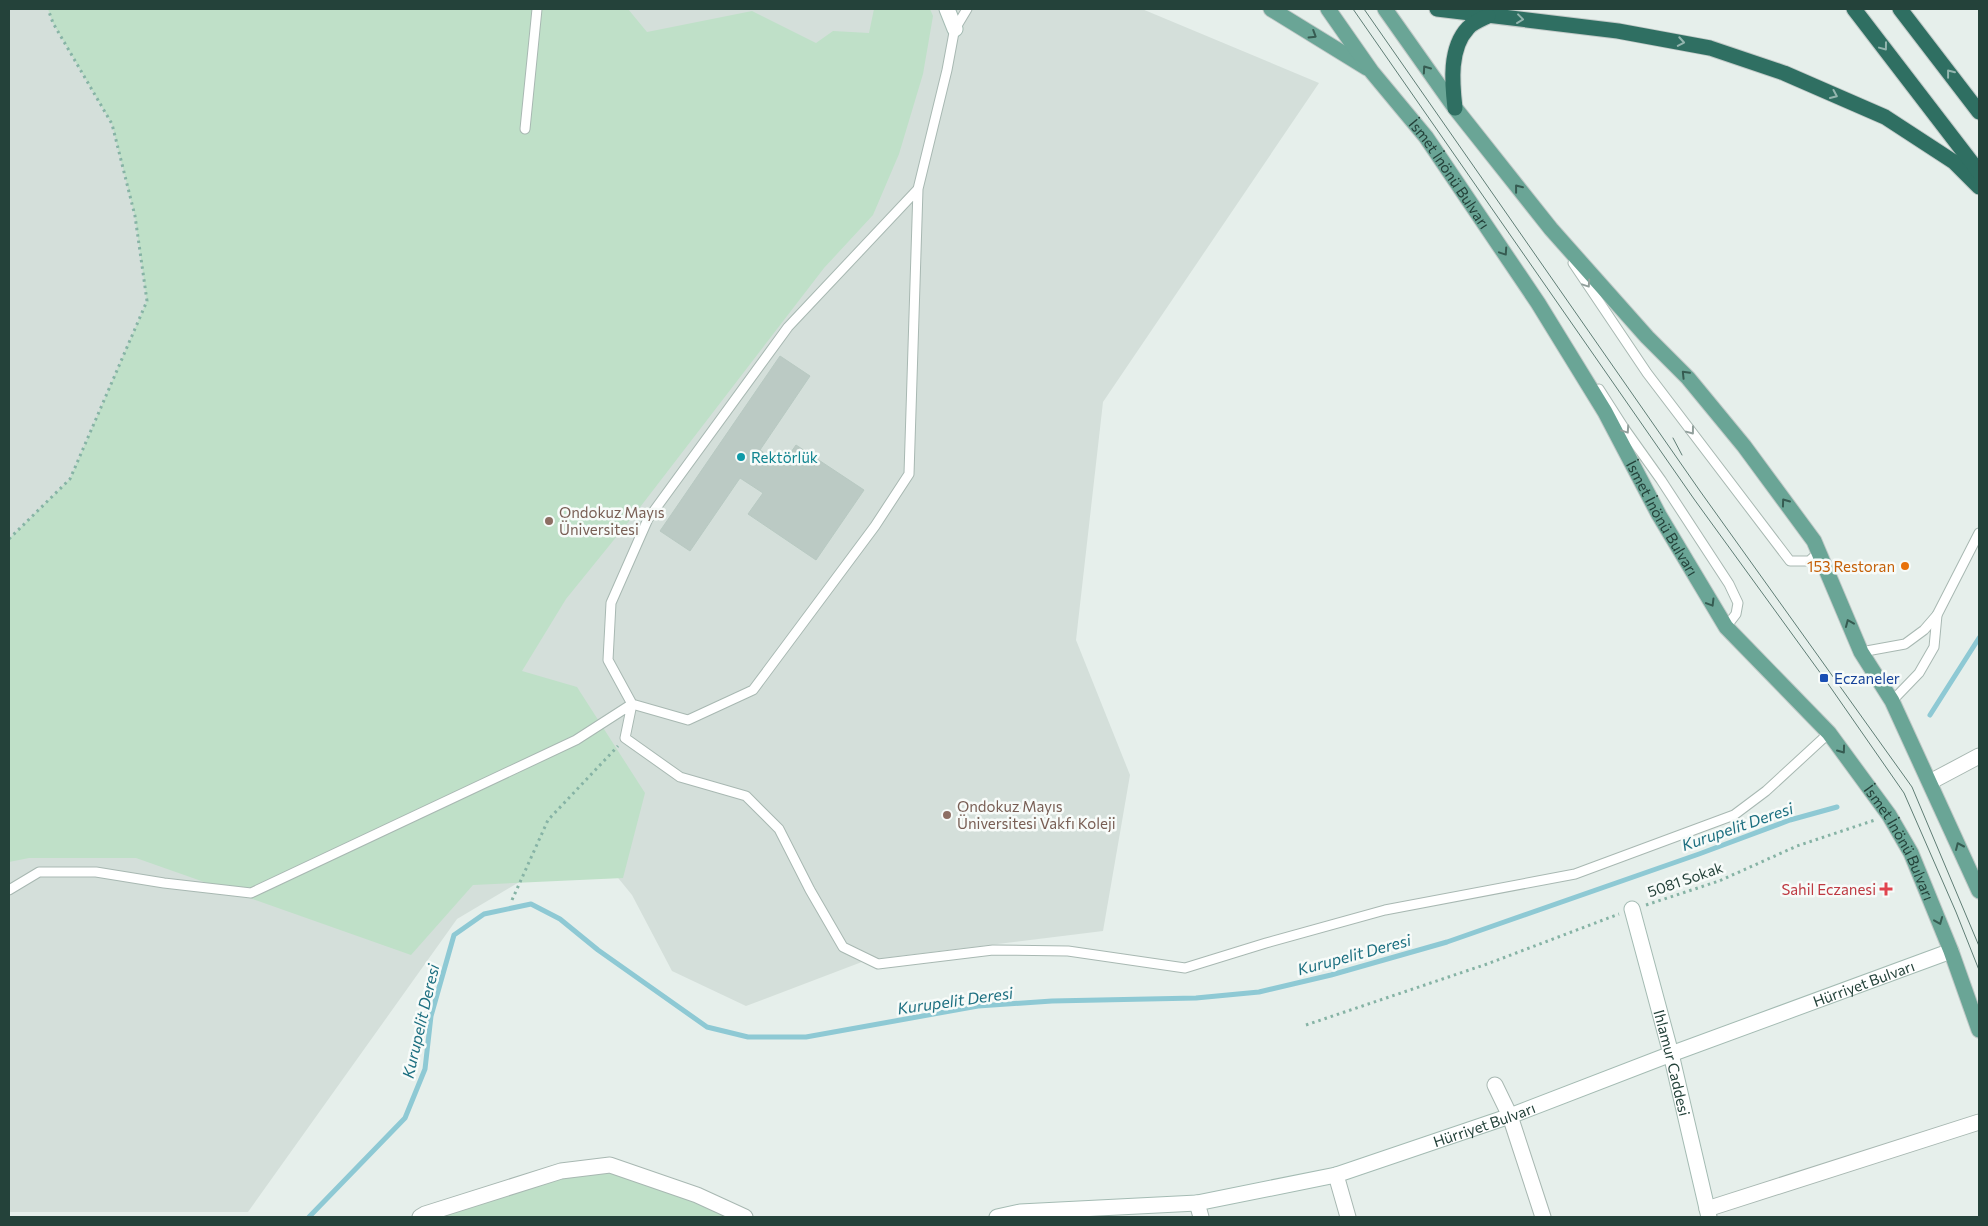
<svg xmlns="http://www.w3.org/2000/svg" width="1988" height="1226" font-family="Commissioner,sans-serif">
  <rect width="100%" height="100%" fill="#e6efeb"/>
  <!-- built -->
  <polygon fill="#d4dfda" points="9,9 1142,9 1319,83 1103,402 1076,640 1130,775 1103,931 867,960 746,1006 672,971 632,895 588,841 457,919 248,1212 9,1212"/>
  <!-- green -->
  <g fill="#bfe0c8">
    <polygon points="48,9 628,9 647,32 752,11 816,43 833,31 869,33 874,9 930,9 933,16 923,74 899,154 873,215 824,268 634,515 566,599 522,671 577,687 645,793 623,878 473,885 411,955 136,858 29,858 9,862 9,539 70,479 147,301 135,216 112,124 53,23"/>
    <polygon points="610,1165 745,1217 421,1217"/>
  </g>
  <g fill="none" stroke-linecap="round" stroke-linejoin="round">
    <!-- stream -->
    <g stroke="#8ec9d4" stroke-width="5">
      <polyline points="1930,715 1979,638"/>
      <polyline points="309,1217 405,1118 425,1069 431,1016 454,935 484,914 531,904 560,919 598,950 707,1027 748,1037 806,1037 978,1006 1052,1001 1196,998 1259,992 1331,975 1447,942 1699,854 1790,820 1837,807"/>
    </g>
  </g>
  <!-- building -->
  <polygon fill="#bbcac4" stroke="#b8c9c2" points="780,356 810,376 760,450 782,465 796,445 864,490 816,560 748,514 763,493 740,478 690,551 660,531"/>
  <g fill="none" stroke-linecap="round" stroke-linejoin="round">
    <defs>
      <g id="lane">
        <polyline points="955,29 967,9"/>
        <polyline points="525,129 537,9"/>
        <polyline points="918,189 788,327 648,519 611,603 608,660 632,704 688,720 753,690 875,526 909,474 918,189 947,70 955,27"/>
        <polyline points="1573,263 1647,373 1790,561 1809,561 1818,553"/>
        <polyline points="1599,389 1624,428 1661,480 1729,584 1738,603 1736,614 1726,627"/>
        <polyline points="1861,652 1905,644 1924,630 1937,615"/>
        <polyline points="1892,701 1919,673 1934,647 1937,615 1979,533"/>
        <polyline points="9,890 39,872 96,872 164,883 251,893 576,740 632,704 625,738 680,777 746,796 779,829 810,890 843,947 878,964 993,950 1068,951 1185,968 1266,943 1385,910 1575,874 1734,815 1766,791 1829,733"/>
      </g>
      <g id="street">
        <polyline points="1930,782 1979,756"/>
        <polyline points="1495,1085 1510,1116 1543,1217"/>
        <polyline points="1336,1175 1348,1217"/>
        <polyline points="1197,1203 1201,1217"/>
        <polyline points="1707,1209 1979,1122"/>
        <polyline points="420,1217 425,1214 561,1171 610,1165 697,1195 745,1217"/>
      </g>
      <g id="secondary">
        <polyline points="947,9 955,29"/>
        <path id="s1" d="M1632,909l39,145 38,163"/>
        <path id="s2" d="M997,1217l23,-5 177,-9 139,-28 174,-59 161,-62 280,-103"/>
      </g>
      <g id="primary">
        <polyline points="1271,9 1367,68"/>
        <path id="s3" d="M1328,9l44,63 54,65 112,166 67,109 54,103 67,112 103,106 60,82 22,38 40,98 28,79"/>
        <polyline points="1385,9 1455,108 1551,229 1647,337 1688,378 1744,446 1814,541 1861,652 1892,701 1979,891"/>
      </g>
      <g id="highway">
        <polyline points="1437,9 1618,31 1710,48 1784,73 1885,117 1954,162 1979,187"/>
        <polyline points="1854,9 1979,172"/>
        <polyline points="1900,9 1979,112"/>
        <path d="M1455,108c-3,-25 -6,-60 13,-80 4,-5 14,-9 20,-12"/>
      </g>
    </defs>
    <!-- lane casing -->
    <use href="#lane" stroke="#a8b8b2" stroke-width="11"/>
    <!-- street casing -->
    <use href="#street" stroke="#a8b8b2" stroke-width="17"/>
    <!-- secondary casing -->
    <use href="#secondary" stroke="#a4bbb3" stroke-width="17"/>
    <!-- primary casing -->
    <use href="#primary" stroke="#c2cac8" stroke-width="17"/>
    <!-- highway casing -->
    <use href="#highway" stroke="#c2cac8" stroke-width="17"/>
    <!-- path -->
    <g stroke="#86b3a5" stroke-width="3" stroke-dasharray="2.5 4" stroke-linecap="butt">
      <polyline points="9,539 70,479 147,301 135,216 112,124 53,23 48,9"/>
      <polyline points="512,900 548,820 618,746"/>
      <polyline points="1646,905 1719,881 1797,846 1875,820"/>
      <polyline points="1306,1025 1487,964 1619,914"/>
    </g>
    <!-- lane -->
    <use href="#lane" stroke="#fff" stroke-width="9"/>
    <!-- street -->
    <use href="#street" stroke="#fff" stroke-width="15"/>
    <!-- secondary -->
    <use href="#secondary" stroke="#fff" stroke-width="15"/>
    <!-- primary -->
    <use href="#primary" stroke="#6aa596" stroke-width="15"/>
    <!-- highway -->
    <use href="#highway" stroke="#2f6f62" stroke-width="15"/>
    <!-- tram -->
    <g stroke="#5f7d75" stroke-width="1">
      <polyline points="1353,9 1694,499 1824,678 1904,793 1956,912 1979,970"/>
      <polyline points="1364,9 1700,491 1912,787 1979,946"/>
      <polyline points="1673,438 1682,455"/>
    </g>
  </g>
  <!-- one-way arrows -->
  <defs><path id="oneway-chevron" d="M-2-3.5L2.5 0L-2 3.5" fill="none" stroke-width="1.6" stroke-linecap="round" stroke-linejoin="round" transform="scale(1.25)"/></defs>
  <g stroke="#93b5ae">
    <use href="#oneway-chevron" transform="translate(1520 19) rotate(7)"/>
    <use href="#oneway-chevron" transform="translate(1681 42) rotate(10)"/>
    <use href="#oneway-chevron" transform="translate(1884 47) rotate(53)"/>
    <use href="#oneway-chevron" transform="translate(1950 73) rotate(-128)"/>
    <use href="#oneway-chevron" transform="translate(1834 95) rotate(24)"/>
  </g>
  <g stroke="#365b51">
    <use href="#oneway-chevron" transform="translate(1313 35) rotate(32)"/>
    <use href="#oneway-chevron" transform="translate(1426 69) rotate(-125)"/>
    <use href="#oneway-chevron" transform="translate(1518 188) rotate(-128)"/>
    <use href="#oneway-chevron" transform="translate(1504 252) rotate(56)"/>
    <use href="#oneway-chevron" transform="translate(1685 374) rotate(-134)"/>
    <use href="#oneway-chevron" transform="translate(1785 502) rotate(-126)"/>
    <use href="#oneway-chevron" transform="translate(1711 603) rotate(59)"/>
    <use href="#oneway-chevron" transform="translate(1849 623) rotate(-113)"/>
    <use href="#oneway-chevron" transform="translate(1842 750) rotate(54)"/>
    <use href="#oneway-chevron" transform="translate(1959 846) rotate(-114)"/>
    <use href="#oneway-chevron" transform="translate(1939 921) rotate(68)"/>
  </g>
  <g stroke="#92a09c">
    <use href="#oneway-chevron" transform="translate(1587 284) rotate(56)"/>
    <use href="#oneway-chevron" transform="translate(1626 430) rotate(56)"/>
    <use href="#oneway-chevron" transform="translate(1691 431) rotate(53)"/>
  </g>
  <!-- markers -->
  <circle fill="#0f9aa8" stroke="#f7fbf9" stroke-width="2" cx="741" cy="457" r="5"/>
  <g fill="#8d6e63" stroke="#f7fbf9" stroke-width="2">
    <circle cx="549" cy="521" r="5"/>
    <circle cx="947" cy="815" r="5"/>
  </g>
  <circle fill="#e8710a" stroke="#f7fbf9" stroke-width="2" cx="1905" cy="566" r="5"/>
  <rect fill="#1a4fb4" stroke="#f7fbf9" stroke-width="2" x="1819" y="673" width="10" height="10" rx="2.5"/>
  <path fill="#e0444e" stroke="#f7fbf9" stroke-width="2" d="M1883.5 881.5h5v5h5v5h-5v5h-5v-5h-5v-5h5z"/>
  <g text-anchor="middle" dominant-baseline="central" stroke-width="5" stroke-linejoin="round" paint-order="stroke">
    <!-- street labels -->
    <g font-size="15" fill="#24423a" stroke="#f7fbf9">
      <text stroke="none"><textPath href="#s3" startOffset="205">İsmet İnönü Bulvarı</textPath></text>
      <text stroke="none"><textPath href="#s3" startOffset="610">İsmet İnönü Bulvarı</textPath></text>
      <text stroke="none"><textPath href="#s3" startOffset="1015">İsmet İnönü Bulvarı</textPath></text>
      <text transform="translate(1685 879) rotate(-19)">5081 Sokak</text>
      <text stroke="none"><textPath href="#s2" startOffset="904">Hürriyet Bulvarı</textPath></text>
      <text stroke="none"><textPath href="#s1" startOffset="159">Ihlamur Caddesi</textPath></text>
      <text stroke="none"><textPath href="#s2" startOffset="499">Hürriyet Bulvarı</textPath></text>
    </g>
    <!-- culture labels -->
    <g font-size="15" fill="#0d838f" stroke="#f7fbf9" text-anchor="start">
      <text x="751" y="457">Rektörlük</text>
    </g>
    <!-- education labels -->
    <g font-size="15" fill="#785e54" stroke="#f7fbf9" text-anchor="start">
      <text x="559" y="512">Ondokuz Mayıs<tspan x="559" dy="17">Üniversitesi</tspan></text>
      <text x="957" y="806">Ondokuz Mayıs<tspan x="957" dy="17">Üniversitesi Vakfı Koleji</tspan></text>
    </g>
    <!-- food labels -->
    <g font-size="15" fill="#c56008" stroke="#f7fbf9" text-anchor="end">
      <text x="1895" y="566">153 Restoran</text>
    </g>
    <!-- transit labels -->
    <g font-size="15" fill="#164399" stroke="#f7fbf9" text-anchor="start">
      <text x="1834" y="678">Eczaneler</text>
    </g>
    <!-- health labels -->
    <g font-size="15" fill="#be3a42" stroke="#f7fbf9" text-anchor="end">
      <text x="1876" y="889">Sahil Eczanesi</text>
    </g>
    <!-- water labels -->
    <g font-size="16" font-style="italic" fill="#1c6f80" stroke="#f7fbf9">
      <text transform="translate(1737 826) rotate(-19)">Kurupelit Deresi</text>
      <text transform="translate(1354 954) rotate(-15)">Kurupelit Deresi</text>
      <text transform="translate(955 1000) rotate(-8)">Kurupelit Deresi</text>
      <text transform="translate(420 1021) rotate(-77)">Kurupelit Deresi</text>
    </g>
  </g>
  <!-- border -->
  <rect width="1988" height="1226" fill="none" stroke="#24423a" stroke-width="20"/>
</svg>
